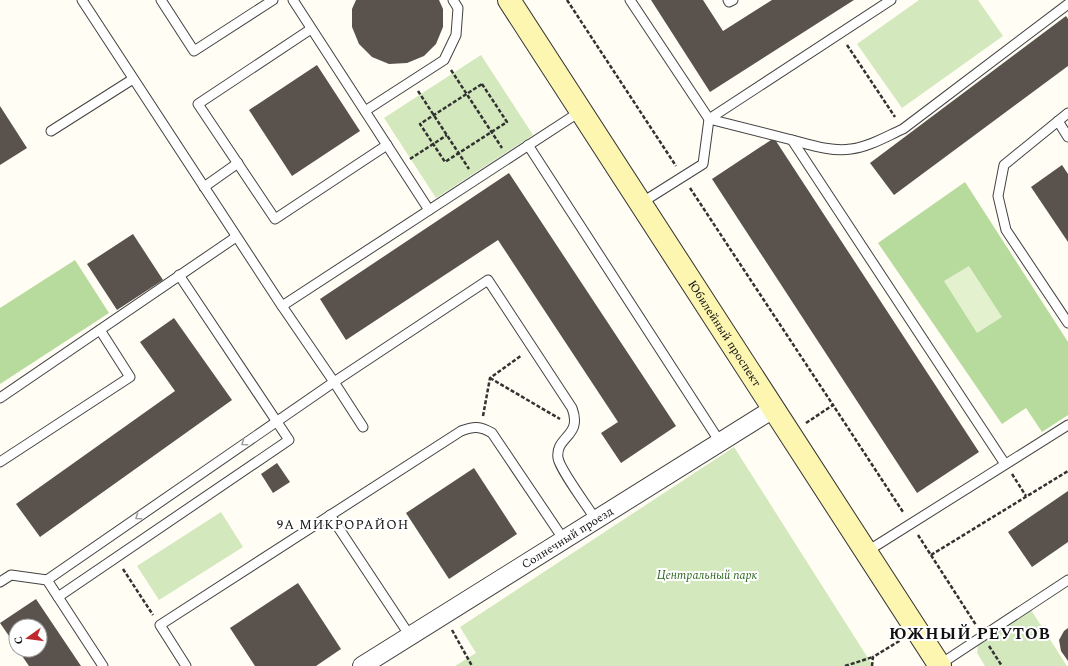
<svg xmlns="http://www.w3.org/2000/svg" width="1068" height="666" font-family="Spectral,serif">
  <rect width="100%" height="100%" fill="#fffdf4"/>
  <!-- green -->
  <g fill="#d3e9bd">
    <polygon points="919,0 978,0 1003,36 902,108 857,44"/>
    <polygon points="481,55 533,135 436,198 384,118"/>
    <polygon points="734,447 873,666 455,666 476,653 460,627"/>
    <polygon points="221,512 243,547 159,600 137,566"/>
    <polygon points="1031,610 1067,666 985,666 977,653 978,644"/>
  </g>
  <!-- forest -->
  <g fill="#b7da9d">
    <polygon points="965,182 1068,342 1068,415 1042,432 1026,408 1002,424 878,243"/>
    <polygon points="75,260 109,313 0,384 0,308"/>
  </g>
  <!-- pitch -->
  <polygon fill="#e4f1cf" points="969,266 1002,317 977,333 944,281"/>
  <!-- building -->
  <g fill="#59524d">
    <polygon points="356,0 439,0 443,9 443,27 436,44 424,56 407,63 389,64 372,57 359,44 352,27 352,9"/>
    <polygon points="651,0 703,0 723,31 772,0 854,0 710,92"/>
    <polygon points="1066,16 1068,19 1068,66 894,195 870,163"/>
    <polygon points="317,65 360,131 292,176 249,110"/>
    <polygon points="0,106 27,148 0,165"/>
    <polygon points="774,138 979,452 917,493 712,179"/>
    <polygon points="1062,165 1068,174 1068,242 1031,187"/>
    <polygon points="509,173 676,426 621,463 601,433 618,422 498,240 346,340 320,299"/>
    <polygon points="133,234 163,280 117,310 87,264"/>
    <polygon points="174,318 232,400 40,537 16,504 175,391 140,342"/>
    <polygon points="277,463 290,482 273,493 261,474"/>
    <polygon points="474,468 517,534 449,579 406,513"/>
    <polygon points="1068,491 1068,542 1032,567 1008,532"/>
    <polygon points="298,583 341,649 316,666 255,666 230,628"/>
    <polygon points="36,599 81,666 29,666 18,650 40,650 40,626 16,626 16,646 0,623"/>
    <polygon points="1068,628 1068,661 1061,651 1059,640 1064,631"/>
  </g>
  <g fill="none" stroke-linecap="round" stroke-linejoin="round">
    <defs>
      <g id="lane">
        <polyline points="82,0 282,306 581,111"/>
        <polyline points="161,0 194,51 273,0"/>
        <polyline points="293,0 429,210"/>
        <polyline points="630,0 709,119 891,0"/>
        <polyline points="728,0 729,2 733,0"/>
        <polyline points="311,29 198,104 275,219 387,145"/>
        <polyline points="365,111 444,60 456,35 458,8 453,0"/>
        <polyline points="1068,113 1004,165 998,196 1006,230 1068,323"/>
        <polyline points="1058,121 1068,137"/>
        <polyline points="51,131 133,79"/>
        <path d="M792,140c19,5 40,12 59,9 18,-2 36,-13 52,-20l165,-125"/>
        <polyline points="528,145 720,442"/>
        <polyline points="204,187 238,163"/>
        <polyline points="641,203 703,164 709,119 792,140 1005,464"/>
        <path d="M282,306l52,76 154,-102 84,128c11,29 -17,28 -14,50 2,12 30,49 38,62"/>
        <polyline points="0,398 236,237"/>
        <polyline points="0,462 130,377 100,330"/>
        <polyline points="330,515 410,636"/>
        <polyline points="866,552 1068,425"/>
        <polyline points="47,580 334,382 363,427"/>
        <polyline points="0,582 11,575 47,580 103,666"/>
        <polyline points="58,597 289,440 179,275"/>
        <polyline points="939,665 1068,580"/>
        <path d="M186,666l-26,-41 301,-194c13,-5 19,-5 31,2l72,107"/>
      </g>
      <g id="street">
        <path id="s1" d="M362,666l411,-257"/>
      </g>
      <g id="secondary">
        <path id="s2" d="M509,0l431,666"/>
      </g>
    </defs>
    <!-- lane casing -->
    <use href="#lane" stroke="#434343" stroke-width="11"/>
    <!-- street casing -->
    <use href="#street" stroke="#434343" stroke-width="20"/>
    <!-- secondary casing -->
    <use href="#secondary" stroke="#323232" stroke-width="24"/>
    <!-- path -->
    <g stroke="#323232" stroke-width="2.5" stroke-dasharray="4 2" stroke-linecap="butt">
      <polyline points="567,0 676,166"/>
      <polyline points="847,45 895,117"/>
      <polyline points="451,70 502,148"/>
      <polygon points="482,84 507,122 445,162 420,124"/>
      <polyline points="418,91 469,169"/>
      <polyline points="410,159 447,135"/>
      <polyline points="690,188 833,405"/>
      <polyline points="490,378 560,419"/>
      <polyline points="483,416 490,378 522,355"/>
      <polyline points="806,423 833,405 903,512"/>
      <polyline points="1012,474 1026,496"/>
      <polyline points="918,535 976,625"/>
      <polyline points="931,555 1068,471"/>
      <polyline points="123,569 153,615"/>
      <polyline points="452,630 472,666"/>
      <polyline points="989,646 1002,666"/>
      <polyline points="845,666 873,657"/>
      <polyline points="872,666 873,657 901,640"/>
    </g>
    <!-- lane -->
    <use href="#lane" stroke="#fff" stroke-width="9"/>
    <!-- street -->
    <use href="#street" stroke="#fff" stroke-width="18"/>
    <!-- secondary -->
    <use href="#secondary" stroke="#fdf6b1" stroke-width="22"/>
  </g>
  <!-- one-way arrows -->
  <defs><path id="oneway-chevron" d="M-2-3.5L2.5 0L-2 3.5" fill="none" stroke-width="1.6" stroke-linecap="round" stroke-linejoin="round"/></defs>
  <g stroke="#9f9f9f">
    <use href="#oneway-chevron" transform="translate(244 443) rotate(145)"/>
    <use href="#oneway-chevron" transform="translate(138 517) rotate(145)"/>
  </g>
  <g text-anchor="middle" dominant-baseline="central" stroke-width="4" stroke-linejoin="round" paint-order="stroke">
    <!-- street labels -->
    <g font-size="12" fill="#101010" stroke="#fff">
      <text stroke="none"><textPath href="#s2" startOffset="397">Юбилейный проспект</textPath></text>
      <text stroke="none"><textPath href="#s1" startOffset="242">Солнечный проезд</textPath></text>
    </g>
    <!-- park labels -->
    <g font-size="12" font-style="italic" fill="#2e6821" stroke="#fff">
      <text x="707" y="575">Центральный парк</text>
    </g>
    <!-- neighbourhood labels -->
    <g font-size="13" letter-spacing="1" fill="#101010" stroke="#fff">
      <text x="343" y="525">9А МИКРОРАЙОН</text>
    </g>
    <!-- district labels -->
    <g font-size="16" font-weight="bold" letter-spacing="1" fill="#101010" stroke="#fff">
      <text x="970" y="634">ЮЖНЫЙ РЕУТОВ</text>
    </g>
  </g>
  <!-- north arrow -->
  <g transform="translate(28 638) rotate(256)"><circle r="19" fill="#ffffff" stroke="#9f9f9f"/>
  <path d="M0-3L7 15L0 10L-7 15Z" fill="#bf2a2f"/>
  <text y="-6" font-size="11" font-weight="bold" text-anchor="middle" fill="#101010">С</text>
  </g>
</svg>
